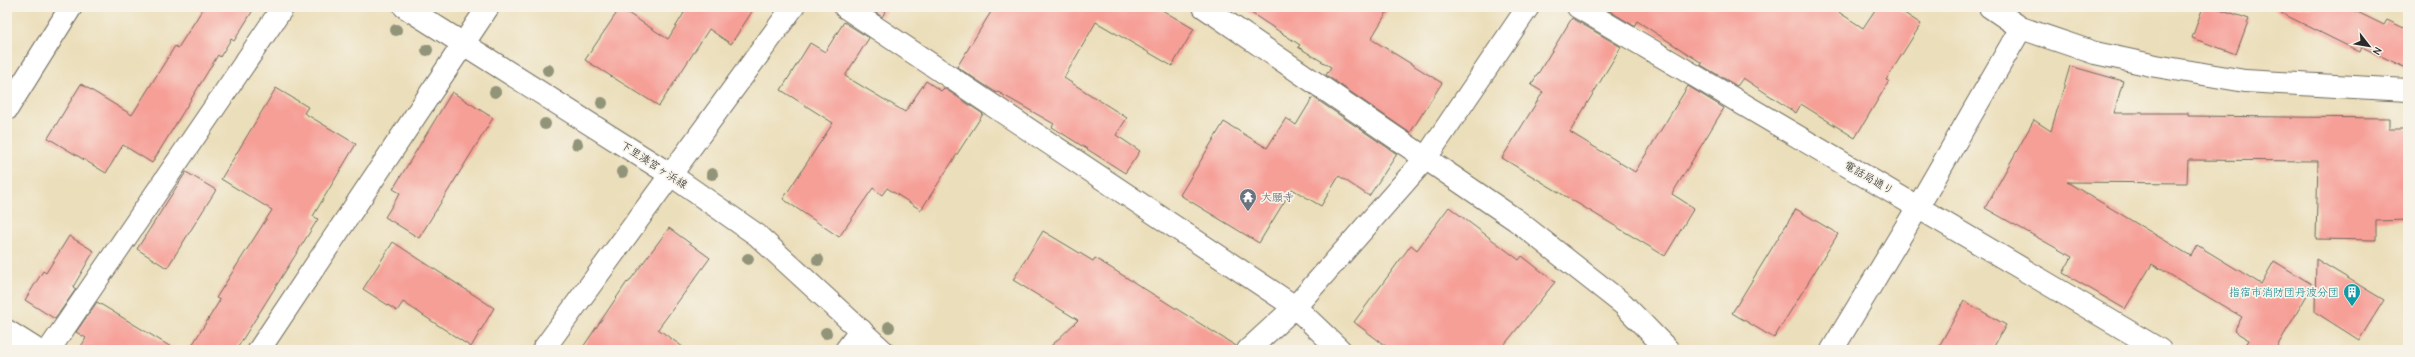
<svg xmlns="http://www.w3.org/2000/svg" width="2415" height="357" font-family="'Comic Neue','Klee One',sans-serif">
  <rect width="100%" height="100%" fill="#f7f3e8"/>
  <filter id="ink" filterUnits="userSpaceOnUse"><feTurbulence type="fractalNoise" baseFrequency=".025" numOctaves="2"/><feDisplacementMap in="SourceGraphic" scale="8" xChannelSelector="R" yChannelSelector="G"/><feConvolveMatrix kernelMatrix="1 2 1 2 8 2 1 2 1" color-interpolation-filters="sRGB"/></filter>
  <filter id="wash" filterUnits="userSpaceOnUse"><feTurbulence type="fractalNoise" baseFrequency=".012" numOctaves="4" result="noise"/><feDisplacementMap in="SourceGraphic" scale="16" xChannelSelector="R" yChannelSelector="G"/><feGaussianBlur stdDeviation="0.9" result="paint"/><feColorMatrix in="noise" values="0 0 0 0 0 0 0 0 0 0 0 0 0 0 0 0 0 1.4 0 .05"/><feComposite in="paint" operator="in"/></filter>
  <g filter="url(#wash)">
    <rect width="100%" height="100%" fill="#ebdeba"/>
    <g id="blocks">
      <!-- building -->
      <g fill="#f69f97">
        <polygon points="204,7 255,7 234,41 231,39 220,57 218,55 152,163 123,145 106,173 48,138 81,84 132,115 175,46 178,48"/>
        <polygon points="675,7 755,7 731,44 709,29 659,106 585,60 620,8 668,39 684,13"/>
        <polygon points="868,7 888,7 882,17"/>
        <polygon points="994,7 1157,7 1194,29 1172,66 1096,22 1064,78 1127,118 1116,135 1140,151 1125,173 1052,127 1054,124 998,92 997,93 957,67"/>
        <polygon points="1242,7 1390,7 1371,39 1442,83 1410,133 1326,75 1331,67 1298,47 1300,45"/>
        <polygon points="1603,7 1831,7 1863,28 1877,7 1895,7 1921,24 1886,80 1889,81 1855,138 1801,104 1796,113 1743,78 1737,86 1701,65 1702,63 1637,21 1634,26"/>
        <polygon points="2203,7 2214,7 2249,19 2236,54 2192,38"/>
        <polygon points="2269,7 2347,7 2384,25 2387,20 2408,30 2408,69 2362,47 2360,52"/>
        <polygon points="1572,18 1621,47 1570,132 1635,172 1688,86 1724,108 1672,194 1694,208 1665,256 1502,158 1543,92 1531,85"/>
        <polygon points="844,22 869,38 845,76 905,112 926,81 941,91 944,88 983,114 921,210 887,188 882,195 873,188 839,237 783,199 833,123 781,90 810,43 825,52"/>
        <polygon points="2070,66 2123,81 2114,113 2188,113 2188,116 2389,118 2389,129 2408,129 2408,220 2376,221 2376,240 2316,239 2318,161 2188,160 2187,183 2067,182 2191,256 2197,245 2261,284 2274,261 2313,285 2275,350 2243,350 2249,340 2234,331 2242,317 2152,264 2125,309 2063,273 2072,257 1985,208 2034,120 2051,131"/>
        <polygon points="276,88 308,107 304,113 356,144 313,216 318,219 236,350 189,350 220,300 216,298 272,210 221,179"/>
        <polygon points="452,92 493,118 419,238 385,217 400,193 393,189"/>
        <polygon points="1313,97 1397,154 1369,196 1339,176 1321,206 1292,189 1259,243 1180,195 1224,122 1267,148 1286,118 1296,125"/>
        <polygon points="186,172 216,190 167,268 137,249"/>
        <polygon points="1449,207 1519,260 1522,256 1555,282 1500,350 1391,350 1354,322 1411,245 1417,250"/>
        <polygon points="1796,209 1838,234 1774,338 1732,313"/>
        <polygon points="669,228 710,258 658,329 687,350 581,350 627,282 628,283"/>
        <polygon points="1043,231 1093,261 1095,258 1236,346 1236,350 1047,350 1078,320 1013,280"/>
        <polygon points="69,236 94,251 73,287 76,289 55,319 25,300 43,271 46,273"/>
        <polygon points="393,242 494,308 471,347 403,302 397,311 363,289"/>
        <polygon points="2316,259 2384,300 2359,340 2315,312"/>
        <polygon points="1964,301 2006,325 1992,350 1937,350"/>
        <polygon points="97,302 176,350 79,350 86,338 76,332"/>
      </g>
    </g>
  </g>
  <g filter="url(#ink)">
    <use href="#blocks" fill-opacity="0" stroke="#6e6a5d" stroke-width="1"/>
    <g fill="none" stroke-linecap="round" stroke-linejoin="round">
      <defs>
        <g id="minor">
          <polyline points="845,7 1295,307 1340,350"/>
          <polyline points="1204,7 1516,220 1623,304 1668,350"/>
          <polyline points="1578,7 2160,350"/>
          <polyline points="1990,7 2021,28 2095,53 2156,66 2245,81 2408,90"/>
          <polyline points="7,109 71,7"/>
          <polyline points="7,331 37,350"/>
          <polyline points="49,350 283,7"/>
          <polyline points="259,350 488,7"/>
          <polyline points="543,350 793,7"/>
          <polyline points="846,350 861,330"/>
          <polyline points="1248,350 1295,307 1425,159 1528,7"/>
          <polyline points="1832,350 1918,207 2021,28"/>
        </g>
        <polyline id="major" points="405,7 671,175 757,235 882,350"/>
      </defs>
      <!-- minor casing -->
      <use href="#minor" stroke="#6e6a5d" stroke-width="24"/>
      <!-- major casing -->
      <use href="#major" stroke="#6e6a5d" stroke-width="24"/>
      <!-- minor -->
      <use href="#minor" stroke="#fff" stroke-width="22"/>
      <!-- major -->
      <use href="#major" stroke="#fff" stroke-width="22"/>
    </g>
    <!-- trees -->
    <g fill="#919479">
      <circle cx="396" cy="30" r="6"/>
      <circle cx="427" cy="50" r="6"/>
      <circle cx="548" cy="70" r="6"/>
      <circle cx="495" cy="92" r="6"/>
      <circle cx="602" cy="103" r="6"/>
      <circle cx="545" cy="124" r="6"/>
      <circle cx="577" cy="144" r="6"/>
      <circle cx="622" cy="172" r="6"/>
      <circle cx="712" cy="174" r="6"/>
      <circle cx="748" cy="259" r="6"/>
      <circle cx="818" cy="260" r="6"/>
      <circle cx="889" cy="327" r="6"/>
      <circle cx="826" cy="333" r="6"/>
    </g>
  </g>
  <!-- icons -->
  <defs>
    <symbol id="temple-pin" viewBox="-11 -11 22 30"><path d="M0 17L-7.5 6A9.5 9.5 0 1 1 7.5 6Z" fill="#6b7280" stroke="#f7f3e8"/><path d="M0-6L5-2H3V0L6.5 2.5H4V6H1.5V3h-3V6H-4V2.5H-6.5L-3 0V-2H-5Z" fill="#fff"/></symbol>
    <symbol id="building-pin" viewBox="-11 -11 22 30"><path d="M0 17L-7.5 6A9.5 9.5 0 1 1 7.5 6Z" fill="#0f9aa8" stroke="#f7f3e8"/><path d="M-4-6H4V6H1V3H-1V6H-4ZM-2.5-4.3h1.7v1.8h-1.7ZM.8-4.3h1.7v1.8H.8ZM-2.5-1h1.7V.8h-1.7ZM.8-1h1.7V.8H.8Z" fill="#fff"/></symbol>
  </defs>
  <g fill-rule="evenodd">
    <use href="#temple-pin" x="1238" y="187" width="20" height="27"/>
    <use href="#building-pin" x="2342" y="282" width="20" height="27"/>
  </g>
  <g text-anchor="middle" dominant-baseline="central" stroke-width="3.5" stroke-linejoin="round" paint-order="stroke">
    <!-- street labels -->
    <g font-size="11" fill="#2b2b2b" stroke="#f7f3e8">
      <text transform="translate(654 165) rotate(33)">下里湊宮ヶ浜線</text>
      <text transform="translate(1869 178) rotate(30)">電話局通り</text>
    </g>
    <!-- worship labels -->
    <g font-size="11" fill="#5b616d" stroke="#f7f3e8" text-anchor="start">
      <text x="1261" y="197">大願寺</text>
    </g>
    <!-- culture labels -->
    <g font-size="11" fill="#0d838f" stroke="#f7f3e8" text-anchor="end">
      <text x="2339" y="292">指宿市消防団丹波分団</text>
    </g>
  </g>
  <!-- margin -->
  <rect width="2415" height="357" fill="none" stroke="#f7f3e8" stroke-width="24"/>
  <!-- north arrow -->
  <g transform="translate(2369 46) rotate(121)" stroke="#f7f3e8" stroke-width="3" paint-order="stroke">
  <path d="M0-3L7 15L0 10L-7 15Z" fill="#2b2b2b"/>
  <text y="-6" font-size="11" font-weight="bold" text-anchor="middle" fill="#2b2b2b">N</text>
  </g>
</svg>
